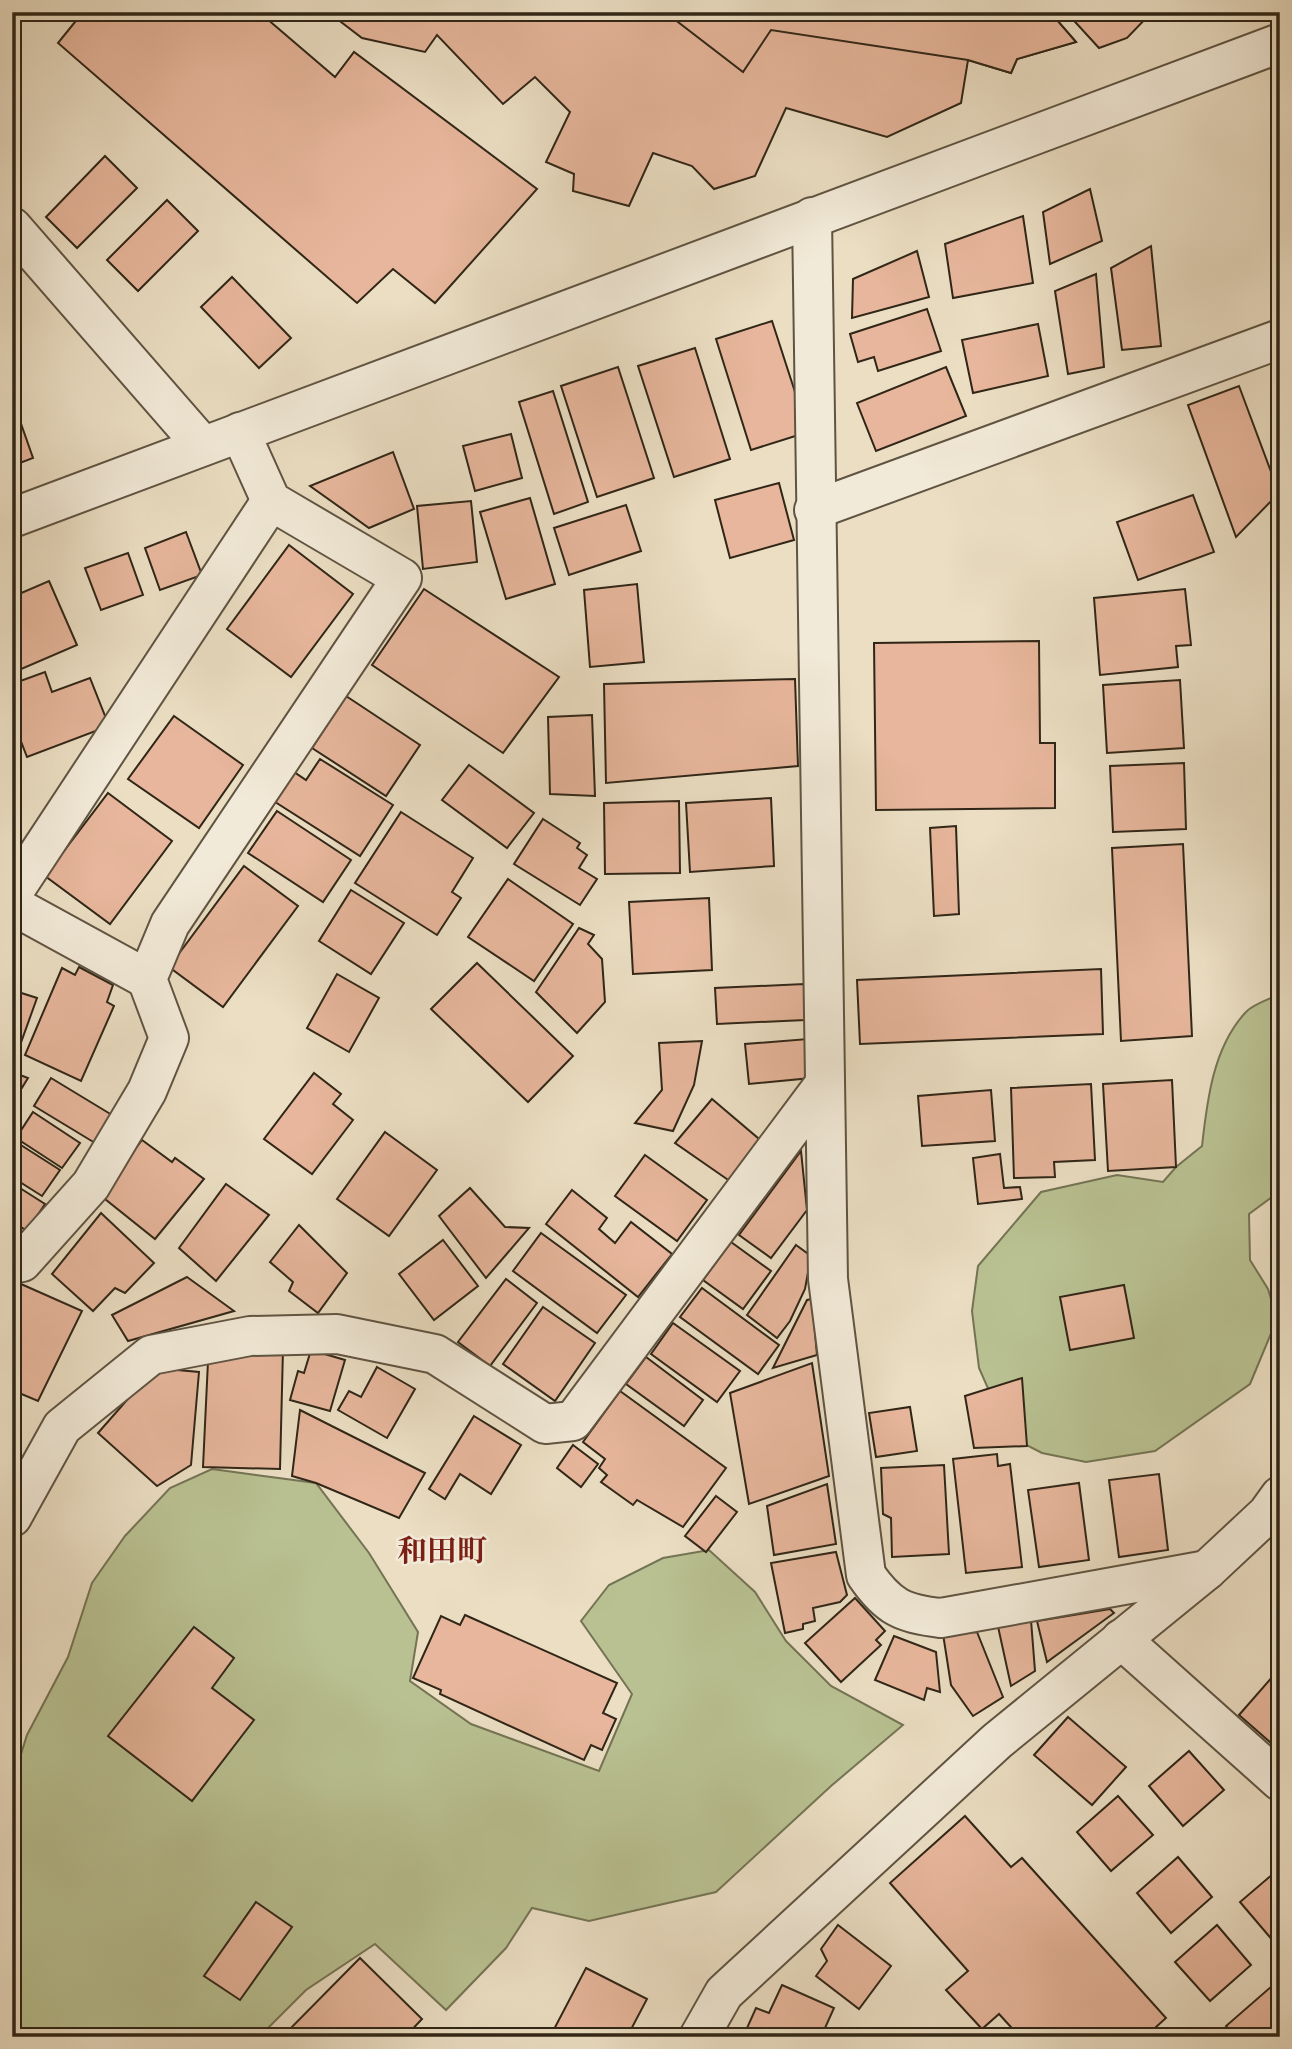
<svg xmlns="http://www.w3.org/2000/svg" width="1292" height="2049" font-family="'IM FELL Great Primer','Noto Serif JP',serif">
  <rect width="100%" height="100%" fill="#ebdec3"/>
  <filter id="stains"><feTurbulence type="fractalNoise" baseFrequency=".00286" numOctaves="4"/><feColorMatrix values="0 0 0 0 .2 0 0 0 0 .09 0 0 0 0 .02 0 0 0 .5 -.17"/></filter>
  <radialGradient id="worn" r=".72"><stop offset=".6" stop-color="#630" stop-opacity="0"/><stop offset="1" stop-color="#630" stop-opacity=".3"/></radialGradient>
  <!-- green -->
  <g fill="#b9c192" stroke="#747454" stroke-width="2">
    <path d="M1280,994v197l-31,23 1,46 18,29 9,30 -27,65 -95,67 -69,11 -44,-9 -33,-17 -30,-68 -7,-57 6,-45 63,-74 76,-17 46,7 13,-15 26,-21c5,-45 11,-99 44,-134 7,-8 24,-13 34,-18z"/>
    <polygon points="212,1469 316,1483 369,1553 418,1632 410,1681 471,1724 599,1771 632,1694 581,1621 609,1585 663,1558 709,1550 755,1592 786,1641 831,1686 903,1725 831,1786 716,1892 589,1921 532,1908 506,1948 446,2010 375,1944 306,1990 259,2037 12,2037 12,1783 27,1735 68,1657 92,1583 125,1536 170,1488"/>
  </g>
  <!-- building -->
  <g fill="#e7b69c" stroke="#302617" stroke-width="2">
    <polygon points="83,12 259,12 335,77 354,52 537,189 435,303 393,269 357,303 58,43"/>
    <polygon points="328,12 1050,12 1076,42 1017,59 1011,73 968,60 961,103 887,137 786,108 755,176 714,189 692,166 653,153 629,206 573,191 574,174 546,162 570,112 535,77 503,104 437,35 425,52 362,38"/>
    <polygon points="665,12 1050,12 1076,42 1017,59 1011,73 968,60 771,30 743,72"/>
    <polygon points="1066,12 1152,12 1127,38 1099,48"/>
    <polygon points="105,156 137,188 77,248 46,217"/>
    <polygon points="1090,189 1102,241 1050,264 1043,212"/>
    <polygon points="167,200 198,231 138,291 107,260"/>
    <polygon points="1023,216 1033,283 953,298 945,244"/>
    <polygon points="1151,246 1161,346 1122,350 1111,268"/>
    <polygon points="917,251 929,297 852,318 853,279"/>
    <polygon points="1096,274 1104,367 1068,374 1055,291"/>
    <polygon points="232,277 291,338 259,368 201,307"/>
    <polygon points="927,309 941,351 878,371 874,357 858,362 850,334"/>
    <polygon points="772,321 808,432 751,450 716,339"/>
    <polygon points="1038,324 1048,376 973,393 962,340"/>
    <polygon points="695,348 730,459 674,477 638,366"/>
    <polygon points="618,367 654,478 597,497 561,386"/>
    <polygon points="946,367 966,416 876,451 857,403"/>
    <polygon points="1239,386 1279,493 1236,537 1188,405"/>
    <polygon points="553,391 588,502 554,514 519,402"/>
    <polygon points="12,398 33,458 12,466"/>
    <polygon points="511,434 522,478 475,491 463,446"/>
    <polygon points="393,452 414,509 369,528 310,486"/>
    <polygon points="779,483 794,540 730,558 715,500"/>
    <polygon points="1193,495 1214,552 1138,580 1117,522"/>
    <polygon points="530,498 555,584 506,599 480,512"/>
    <polygon points="471,501 477,562 423,569 417,506"/>
    <polygon points="626,505 641,551 569,575 554,528"/>
    <polygon points="186,532 202,575 160,590 145,548"/>
    <polygon points="289,545 353,594 291,677 227,629"/>
    <polygon points="128,553 143,595 101,610 85,568"/>
    <polygon points="49,581 77,645 12,673 12,597"/>
    <polygon points="637,584 644,662 590,667 584,590"/>
    <polygon points="424,589 559,677 503,753 372,665"/>
    <polygon points="1185,589 1191,645 1176,646 1178,667 1100,675 1094,598"/>
    <polygon points="1039,641 1040,743 1055,743 1055,808 876,810 874,643"/>
    <polygon points="45,672 52,692 90,678 109,726 27,757 12,718 12,684"/>
    <polygon points="795,679 798,766 606,783 604,684"/>
    <polygon points="1180,680 1184,748 1107,753 1103,685"/>
    <polygon points="346,696 420,745 386,796 312,748"/>
    <polygon points="592,715 595,796 550,794 548,717"/>
    <polygon points="174,716 243,765 199,828 128,779"/>
    <polygon points="320,759 393,805 360,856 272,800 291,770 306,780"/>
    <polygon points="1184,763 1186,829 1113,832 1110,766"/>
    <polygon points="469,765 534,813 507,848 442,800"/>
    <polygon points="108,793 172,841 110,924 45,876"/>
    <polygon points="771,798 774,866 690,872 686,803"/>
    <polygon points="679,801 680,873 605,874 604,803"/>
    <polygon points="277,811 351,860 323,902 248,853"/>
    <polygon points="401,812 473,858 452,892 461,898 437,935 355,883"/>
    <polygon points="543,819 580,843 577,848 587,855 579,868 597,879 580,905 514,864"/>
    <polygon points="956,826 959,914 934,916 930,828"/>
    <polygon points="1183,844 1192,1036 1121,1041 1112,848"/>
    <polygon points="244,866 298,906 223,1007 169,967"/>
    <polygon points="508,879 573,924 534,981 468,937"/>
    <polygon points="351,890 404,923 371,974 319,941"/>
    <polygon points="709,898 712,970 633,974 629,902"/>
    <polygon points="579,928 594,935 588,944 602,959 605,1002 577,1033 536,992"/>
    <polygon points="477,963 573,1056 528,1102 431,1009"/>
    <polygon points="79,967 113,985 107,1002 114,1006 81,1081 25,1055 62,968 75,975"/>
    <polygon points="1101,969 1103,1034 860,1044 857,980"/>
    <polygon points="337,974 379,998 349,1052 307,1028"/>
    <polygon points="804,984 805,1020 717,1024 715,988"/>
    <polygon points="12,990 37,998 14,1062 12,1062"/>
    <polygon points="808,1039 811,1078 749,1084 745,1044"/>
    <polygon points="702,1041 694,1085 673,1131 635,1123 662,1090 659,1043"/>
    <polygon points="12,1072 28,1078 12,1104"/>
    <polygon points="314,1073 341,1094 333,1104 353,1120 312,1174 264,1139"/>
    <polygon points="51,1078 112,1115 95,1143 34,1106"/>
    <polygon points="1172,1080 1176,1167 1108,1171 1103,1084"/>
    <polygon points="1091,1084 1095,1160 1054,1162 1055,1177 1014,1178 1011,1088"/>
    <polygon points="991,1090 995,1141 922,1146 918,1096"/>
    <polygon points="712,1099 765,1144 734,1184 675,1143"/>
    <polygon points="33,1112 80,1143 62,1168 16,1138"/>
    <polygon points="385,1132 437,1170 389,1236 337,1199"/>
    <polygon points="13,1140 60,1170 42,1196 12,1177"/>
    <polygon points="142,1140 172,1162 175,1158 204,1179 155,1239 100,1195"/>
    <polygon points="801,1151 807,1210 771,1258 739,1235"/>
    <polygon points="1000,1154 1004,1188 1020,1187 1022,1199 978,1204 973,1158"/>
    <polygon points="645,1155 707,1200 677,1241 615,1196"/>
    <polygon points="12,1183 45,1204 27,1231 12,1221"/>
    <polygon points="226,1184 269,1215 216,1281 179,1248"/>
    <polygon points="470,1188 505,1227 529,1228 486,1278 439,1216"/>
    <polygon points="572,1190 607,1218 599,1229 615,1243 631,1222 672,1254 638,1297 546,1224"/>
    <polygon points="101,1213 154,1263 125,1293 115,1288 93,1311 52,1274"/>
    <polygon points="299,1225 347,1273 318,1313 289,1291 293,1282 270,1262"/>
    <polygon points="541,1233 626,1295 597,1333 513,1271"/>
    <polygon points="443,1240 478,1286 434,1320 399,1274"/>
    <polygon points="731,1242 771,1271 743,1309 703,1280"/>
    <polygon points="796,1245 811,1256 805,1289 790,1321 777,1338 747,1315"/>
    <polygon points="187,1277 234,1311 128,1341 112,1315"/>
    <polygon points="506,1279 537,1303 490,1366 458,1342"/>
    <polygon points="21,1284 82,1311 38,1401 12,1390 12,1298"/>
    <polygon points="1124,1285 1134,1338 1070,1350 1060,1297"/>
    <polygon points="702,1288 779,1345 758,1374 680,1317"/>
    <polygon points="812,1299 817,1355 773,1368 807,1300"/>
    <polygon points="543,1307 595,1343 555,1401 503,1364"/>
    <polygon points="673,1323 740,1371 717,1402 651,1354"/>
    <polygon points="283,1349 280,1469 203,1467 208,1361"/>
    <polygon points="311,1350 345,1360 330,1411 290,1400 298,1371 304,1373"/>
    <polygon points="646,1357 703,1400 684,1426 626,1384"/>
    <polygon points="812,1363 829,1476 749,1504 730,1393"/>
    <polygon points="377,1367 415,1389 387,1438 338,1410 349,1391 361,1397"/>
    <polygon points="155,1368 199,1372 191,1465 157,1486 98,1433"/>
    <polygon points="1022,1378 1027,1446 974,1448 965,1396"/>
    <polygon points="620,1391 726,1468 683,1527 637,1500 633,1505 601,1482 607,1475 599,1468 605,1459 583,1442"/>
    <polygon points="910,1407 917,1451 876,1457 869,1413"/>
    <polygon points="300,1410 425,1473 399,1518 316,1483 292,1476"/>
    <polygon points="474,1416 521,1445 491,1494 460,1474 445,1499 429,1489"/>
    <polygon points="573,1445 598,1464 581,1487 557,1468"/>
    <polygon points="997,1454 998,1466 1010,1464 1022,1567 966,1573 953,1459"/>
    <polygon points="944,1465 949,1554 892,1557 891,1518 883,1514 881,1468"/>
    <polygon points="1159,1474 1168,1550 1119,1557 1109,1480"/>
    <polygon points="1079,1483 1089,1560 1039,1567 1028,1490"/>
    <polygon points="827,1484 836,1544 774,1555 767,1506"/>
    <polygon points="716,1496 737,1512 706,1552 685,1536"/>
    <polygon points="836,1552 847,1595 840,1602 813,1608 815,1621 803,1624 803,1629 785,1633 771,1563"/>
    <polygon points="855,1598 885,1631 876,1640 881,1645 841,1682 805,1643"/>
    <polygon points="1110,1609 1114,1613 1047,1662 1037,1621"/>
    <polygon points="465,1615 617,1683 603,1713 616,1719 602,1750 591,1745 584,1760 440,1694 441,1690 413,1678 441,1616 460,1625"/>
    <polygon points="1031,1620 1035,1671 1011,1686 997,1622"/>
    <polygon points="194,1627 234,1658 212,1688 254,1720 192,1801 108,1736"/>
    <polygon points="977,1632 1003,1697 973,1716 951,1685 943,1634"/>
    <polygon points="894,1636 936,1652 940,1692 927,1688 924,1700 875,1680"/>
    <polygon points="1280,1668 1280,1750 1279,1750 1239,1715"/>
    <polygon points="1068,1717 1126,1767 1092,1805 1034,1755"/>
    <polygon points="1189,1751 1224,1790 1183,1826 1149,1786"/>
    <polygon points="1118,1796 1153,1835 1111,1871 1077,1832"/>
    <polygon points="965,1816 1011,1867 1022,1858 1166,2018 1145,2037 1020,2037 999,2014 982,2029 946,1990 968,1971 890,1883"/>
    <polygon points="1178,1857 1212,1897 1171,1933 1137,1893"/>
    <polygon points="1280,1868 1280,1949 1240,1902"/>
    <polygon points="256,1902 292,1927 240,2000 204,1976"/>
    <polygon points="838,1925 891,1966 859,2009 816,1976 827,1961 821,1949"/>
    <polygon points="1217,1925 1251,1965 1210,2001 1175,1962"/>
    <polygon points="360,1958 422,2019 405,2037 282,2037"/>
    <polygon points="586,1968 647,1999 627,2037 559,2037 552,2033"/>
    <polygon points="1280,1979 1280,2037 1235,2037 1226,2026"/>
    <polygon points="782,1985 834,2008 821,2037 743,2037 756,2008 769,2013"/>
  </g>
  <g fill="none" stroke-linecap="round" stroke-linejoin="round">
    <defs>
      <g id="minor">
        <path d="M812,217l16,1062 38,296c22,32 37,39 75,43l266,-48"/>
        <polyline points="12,227 203,446"/>
        <polyline points="814,510 1280,339"/>
        <polyline points="12,518 1280,43"/>
        <polyline points="12,894 271,501"/>
        <polyline points="12,905 147,979"/>
        <polyline points="12,1264 22,1262 91,1185 147,1091 169,1038 147,979 170,924 402,578 271,501 240,432"/>
        <polyline points="12,1517 62,1427 151,1355 250,1336 337,1334 435,1354 545,1424 573,1421 823,1086"/>
        <polyline points="1121,1639 1280,1781"/>
        <polyline points="699,2037 724,1993 997,1741 1207,1570 1267,1514 1280,1496"/>
      </g>
    </defs>
    <!-- minor casing -->
    <use href="#minor" stroke="#5f5442" stroke-width="42"/>
    <!-- minor -->
    <use href="#minor" stroke="#f2ead8" stroke-width="38"/>
  </g>
  <g text-anchor="middle" dominant-baseline="central" stroke-width="5" stroke-linejoin="round" paint-order="stroke">
    <!-- quarter labels -->
    <g font-size="30" font-weight="bold" fill="#7a1f14" stroke="#f2ead8">
      <text x="442" y="1551">和田町</text>
    </g>
  </g>
  <!-- margin -->
  <rect width="1292" height="2049" fill="none" stroke="#ebdec3" stroke-width="42"/>
  <rect x="14" y="14" width="1264" height="2021" fill="none" stroke="#302617" stroke-width="3.5"/>
  <rect x="21" y="21" width="1250" height="2007" fill="none" stroke="#302617" stroke-width="2"/>
  <rect width="100%" height="100%" filter="url(#stains)"/>
  <rect width="100%" height="100%" fill="url(#worn)"/>
</svg>
